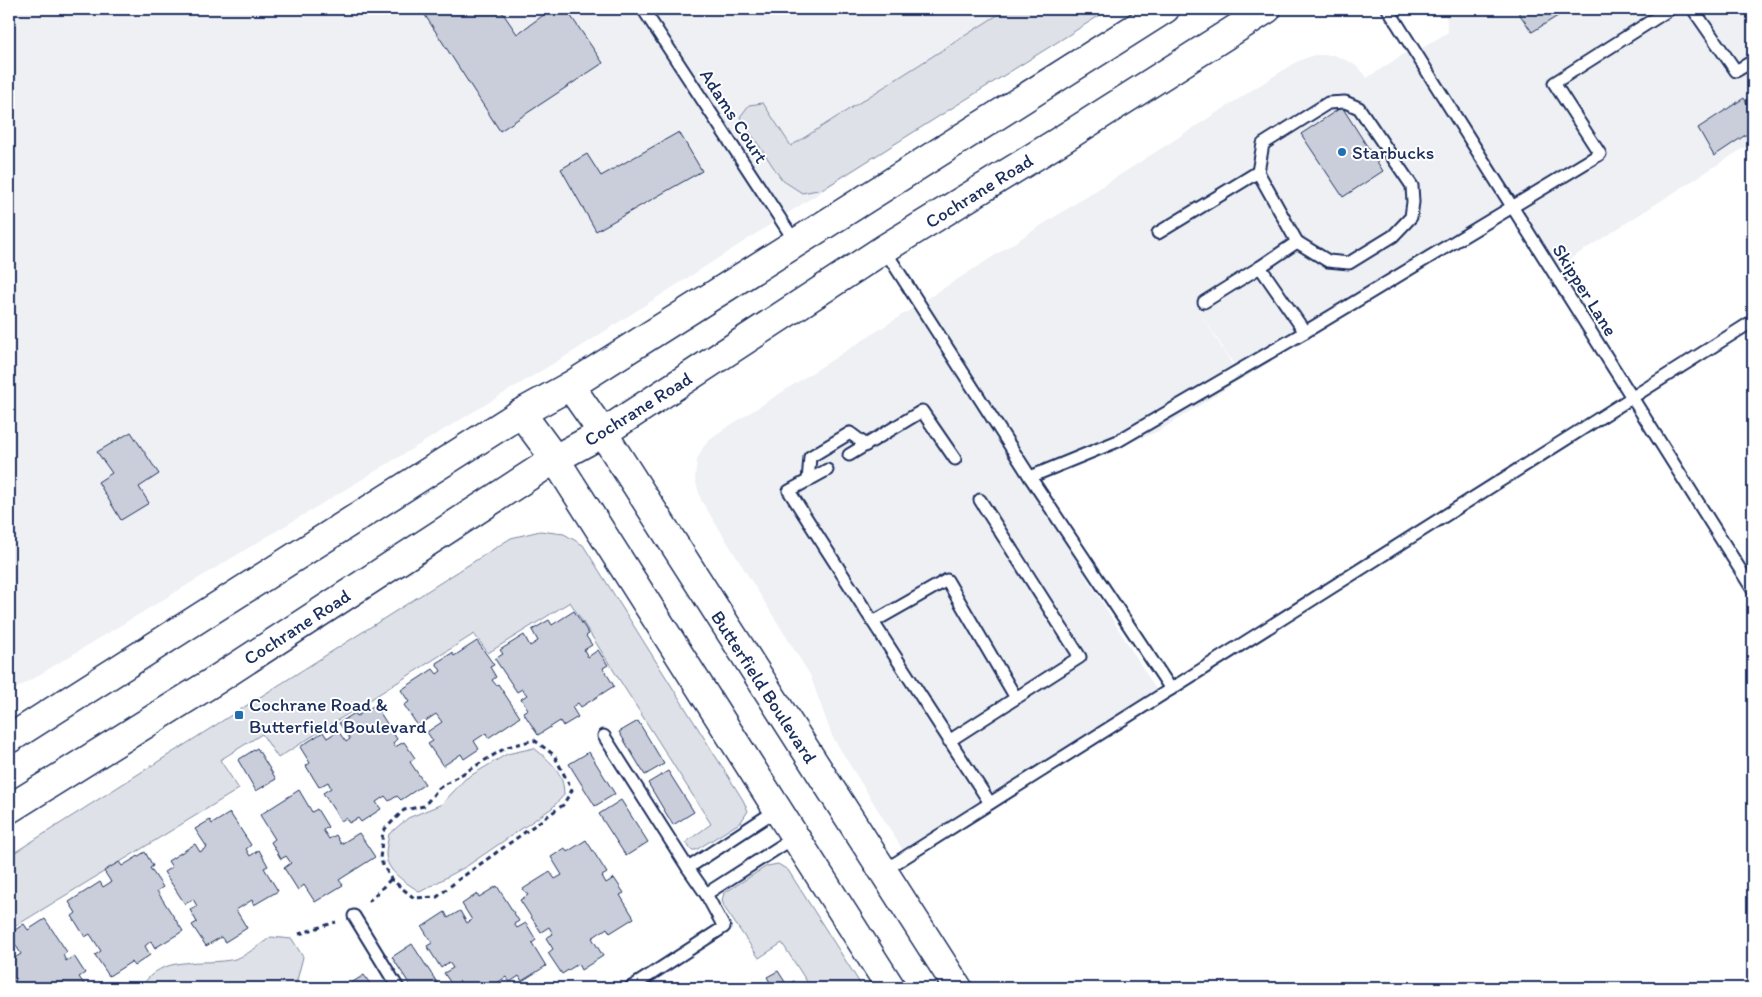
<svg xmlns="http://www.w3.org/2000/svg" width="1762" height="997" font-family="Itim,sans-serif">
  <rect width="100%" height="100%" fill="#fff"/>
  <filter id="ink" filterUnits="userSpaceOnUse"><feTurbulence type="fractalNoise" baseFrequency=".02" numOctaves="2"/><feDisplacementMap in="SourceGraphic" scale="10" xChannelSelector="R" yChannelSelector="G"/><feConvolveMatrix kernelMatrix="1 2 1 2 8 2 1 2 1" color-interpolation-filters="sRGB"/></filter>
  <g filter="url(#ink)">
    <!-- built -->
    <g fill="#eff0f4">
      <polygon points="9,9 1105,9 574,351 9,693"/>
      <polygon points="1445,9 1753,9 1753,142 1548,273 1411,55 1448,32"/>
      <polygon points="1407,52 1506,210 1243,379 1196,306 1241,379 1159,431 1028,483 1162,699 909,860 832,736 810,675 701,500 695,479 697,459 704,446 715,435 1296,62 1314,55 1334,55 1352,63 1360,69 1367,78"/>
    </g>
    <!-- green -->
    <g fill="#dee1e7" stroke="#7c88a2">
      <polygon points="1007,9 1110,9 823,189 802,193 782,180 740,117 749,105 763,103 791,146"/>
      <polygon points="540,531 564,534 583,545 743,800 748,811 741,822 696,850 691,850 686,842 711,824 570,602 488,653 474,634 278,758 262,734 220,760 239,789 9,930 9,856 511,538"/>
      <path d="M534,748c17,14 30,24 30,47l-12,13 -85,58 -47,26c-13,-9 -34,-20 -34,-38 0,-6 2,-14 3,-20l19,-16 34,-14 23,-25 42,-25z"/>
      <polygon points="778,864 788,870 863,988 811,988 782,943 759,958 724,907 722,900 724,893 767,866"/>
      <path d="M271,937l21,2 11,18 -8,31h-154c20,-36 61,-21 94,-29 11,-3 27,-16 36,-22z"/>
    </g>
    <!-- building -->
    <g fill="#caceda" stroke="#1b2f5e">
      <polygon points="421,9 500,9 517,34 552,9 566,9 603,63 500,131"/>
      <polygon points="1516,9 1569,9 1532,32"/>
      <polygon points="1744,98 1753,114 1753,130 1714,156 1698,128"/>
      <polygon points="1342,107 1383,171 1343,197 1301,134"/>
      <polygon points="679,132 702,171 596,231 561,169 587,154 601,176"/>
      <polygon points="131,432 159,474 139,487 149,503 121,520 98,482 112,473 97,452"/>
      <polygon points="574,611 589,634 586,636 592,645 584,650 588,657 598,650 608,665 603,668 614,686 581,707 578,703 572,707 578,717 563,726 560,721 538,735 523,712 528,709 521,699 527,695 522,689 517,692 495,659 503,654 500,650 524,635 530,646 538,641 532,630 549,620 552,625"/>
      <polygon points="477,641 494,665 490,667 496,677 492,680 496,685 498,684 520,717 488,738 486,733 474,741 479,749 464,759 461,754 443,766 428,744 433,741 427,732 442,722 436,714 418,726 404,705 409,702 401,690 433,669 437,674 441,671 436,663 452,653 454,656"/>
      <polygon points="375,705 397,739 393,743 395,747 404,742 415,758 410,762 425,784 401,800 397,796 389,801 385,796 376,802 381,809 361,822 358,818 349,823 346,818 341,821 323,793 331,788 328,782 319,787 306,766 310,763 300,747 323,732 327,738 338,731 346,742 350,739 339,723 355,713 357,716"/>
      <polygon points="638,721 664,764 645,775 619,732"/>
      <polygon points="257,748 276,779 256,791 238,760"/>
      <polygon points="589,752 615,794 595,806 569,764"/>
      <polygon points="668,771 694,812 673,825 648,783"/>
      <polygon points="299,790 312,812 317,809 328,827 323,830 329,839 336,835 341,844 359,833 375,857 339,880 343,885 315,902 304,885 298,890 284,868 291,863 286,856 281,859 271,842 275,839 260,815"/>
      <polygon points="621,800 648,842 626,856 599,814"/>
      <polygon points="230,813 251,845 246,849 250,856 259,850 268,866 264,868 278,891 254,905 252,900 236,910 247,928 225,942 221,937 206,946 192,925 197,922 190,910 197,906 193,899 185,904 164,872 172,867 168,861 195,844 200,852 207,847 195,829 210,820 212,824"/>
      <polygon points="586,840 607,873 602,876 606,883 614,878 624,893 620,895 634,918 610,933 607,928 592,938 603,956 581,970 578,964 562,974 548,953 553,949 546,938 553,934 549,927 541,932 520,900 528,895 523,889 550,872 555,879 562,875 551,857 565,848 567,852"/>
      <polygon points="145,852 153,866 150,868 163,887 157,891 183,931 155,948 151,941 145,946 150,955 134,966 131,962 109,976 95,955 101,951 90,934 85,937 72,916 76,913 69,902 100,882 103,887 111,882 104,871 119,862 122,866"/>
      <polygon points="497,886 519,921 514,924 517,928 526,923 536,940 532,943 546,966 522,981 519,976 510,982 506,977 497,983 501,988 454,988 444,973 453,968 449,962 441,968 427,946 432,943 422,927 445,912 448,918 460,911 467,923 472,920 462,904 477,894 479,897"/>
      <polygon points="45,919 67,952 63,955 66,961 74,956 85,973 79,977 87,988 9,988 9,952 13,959 21,954 9,934 24,924 28,930"/>
      <polygon points="412,944 438,984 431,988 412,988 392,957"/>
      <polygon points="778,971 787,985 794,981 798,988 769,988 772,986 767,977"/>
      <polygon points="364,975 373,988 343,988"/>
    </g>
    <g fill="none" stroke-linecap="round" stroke-linejoin="round">
      <defs>
        <g id="lane">
          <polyline points="643,9 796,243"/>
          <polyline points="1388,9 1753,590"/>
          <polyline points="1693,9 1736,71 1753,61"/>
          <polyline points="1258,172 1263,144 1328,103 1345,102 1359,108 1412,186 1413,202 1411,217 1393,236 1349,263 1328,261 1297,242"/>
          <polyline points="1158,233 1258,172 1297,242 1260,267 1305,332"/>
          <polyline points="884,249 1030,477 1118,441 1305,332 1600,154 1554,83 1670,9"/>
          <polyline points="1204,302 1260,267"/>
          <polyline points="849,455 922,411 955,459"/>
          <polyline points="827,470 789,491 873,622"/>
          <polyline points="1030,477 1171,689"/>
          <polyline points="808,481 810,457 850,433 866,445"/>
          <polyline points="980,500 1080,657 1016,698"/>
          <polyline points="604,736 688,868 706,894 724,927 630,988"/>
          <polyline points="949,741 1016,698 947,580 873,622 990,803"/>
          <polyline points="688,868 778,809"/>
          <polyline points="883,871 1753,321"/>
          <polyline points="706,894 795,837"/>
          <polyline points="354,916 398,988"/>
        </g>
        <g id="secondary">
          <polyline points="570,386 1165,9"/>
          <polyline points="521,413 555,459 603,433 884,249 1058,142 1267,9"/>
        </g>
        <g id="primary">
          <polyline points="9,739 521,413 570,386 603,433 958,988"/>
          <polyline points="9,809 216,680 555,459 891,988"/>
        </g>
      </defs>
      <!-- lane casing -->
      <use href="#lane" stroke="#1b2f5e" stroke-width="15"/>
      <!-- secondary casing -->
      <use href="#secondary" stroke="#1b2f5e" stroke-width="31"/>
      <!-- primary casing -->
      <use href="#primary" stroke="#1b2f5e" stroke-width="31"/>
      <!-- path -->
      <g stroke="#1b2f5e" stroke-width="3" stroke-dasharray="5 4" stroke-linecap="butt">
        <polygon points="534,740 554,755 572,790 563,805 458,880 437,897 414,898 391,879 380,859 383,831 404,810 424,806 439,788 507,747"/>
        <polyline points="368,902 391,879"/>
        <polyline points="299,934 336,922"/>
      </g>
      <!-- lane -->
      <use href="#lane" stroke="#fff" stroke-width="11"/>
      <!-- secondary -->
      <use href="#secondary" stroke="#fff" stroke-width="28"/>
      <!-- primary -->
      <use href="#primary" stroke="#fff" stroke-width="28"/>
    </g>
  </g>
  <!-- markers -->
  <g fill="#1f6fb2" stroke="#fff" stroke-width="2">
    <circle cx="1342" cy="152" r="5"/>
    <rect x="234" y="710" width="10" height="10" rx="2.5"/>
  </g>
  <g text-anchor="middle" dominant-baseline="central" stroke-width="4" stroke-linejoin="round" paint-order="stroke">
    <!-- street labels -->
    <g font-size="19" fill="#1b2f5e" stroke="#fff">
      <text transform="translate(734 116) rotate(57)">Adams Court</text>
      <text transform="translate(979 191) rotate(-32)">Cochrane Road</text>
      <text transform="translate(1585 290) rotate(58)">Skipper Lane</text>
      <text transform="translate(638 409) rotate(-32)">Cochrane Road</text>
      <text transform="translate(297 627) rotate(-33)">Cochrane Road</text>
      <text transform="translate(764 687) rotate(57)">Butterfield Boulevard</text>
    </g>
    <!-- poi labels -->
    <g font-size="19" fill="#1b2f5e" stroke="#fff" text-anchor="start">
      <text x="1352" y="152">Starbucks</text>
      <text x="249" y="704">Cochrane Road &amp;<tspan x="249" dy="22">Butterfield Boulevard</tspan></text>
    </g>
  </g>
  <!-- margin -->
  <rect width="1762" height="997" fill="none" stroke="#fff" stroke-width="30"/>
  <rect x="15" y="15" width="1732" height="967" fill="none" stroke="#1b2f5e" stroke-width="2" filter="url(#ink)"/>
</svg>
